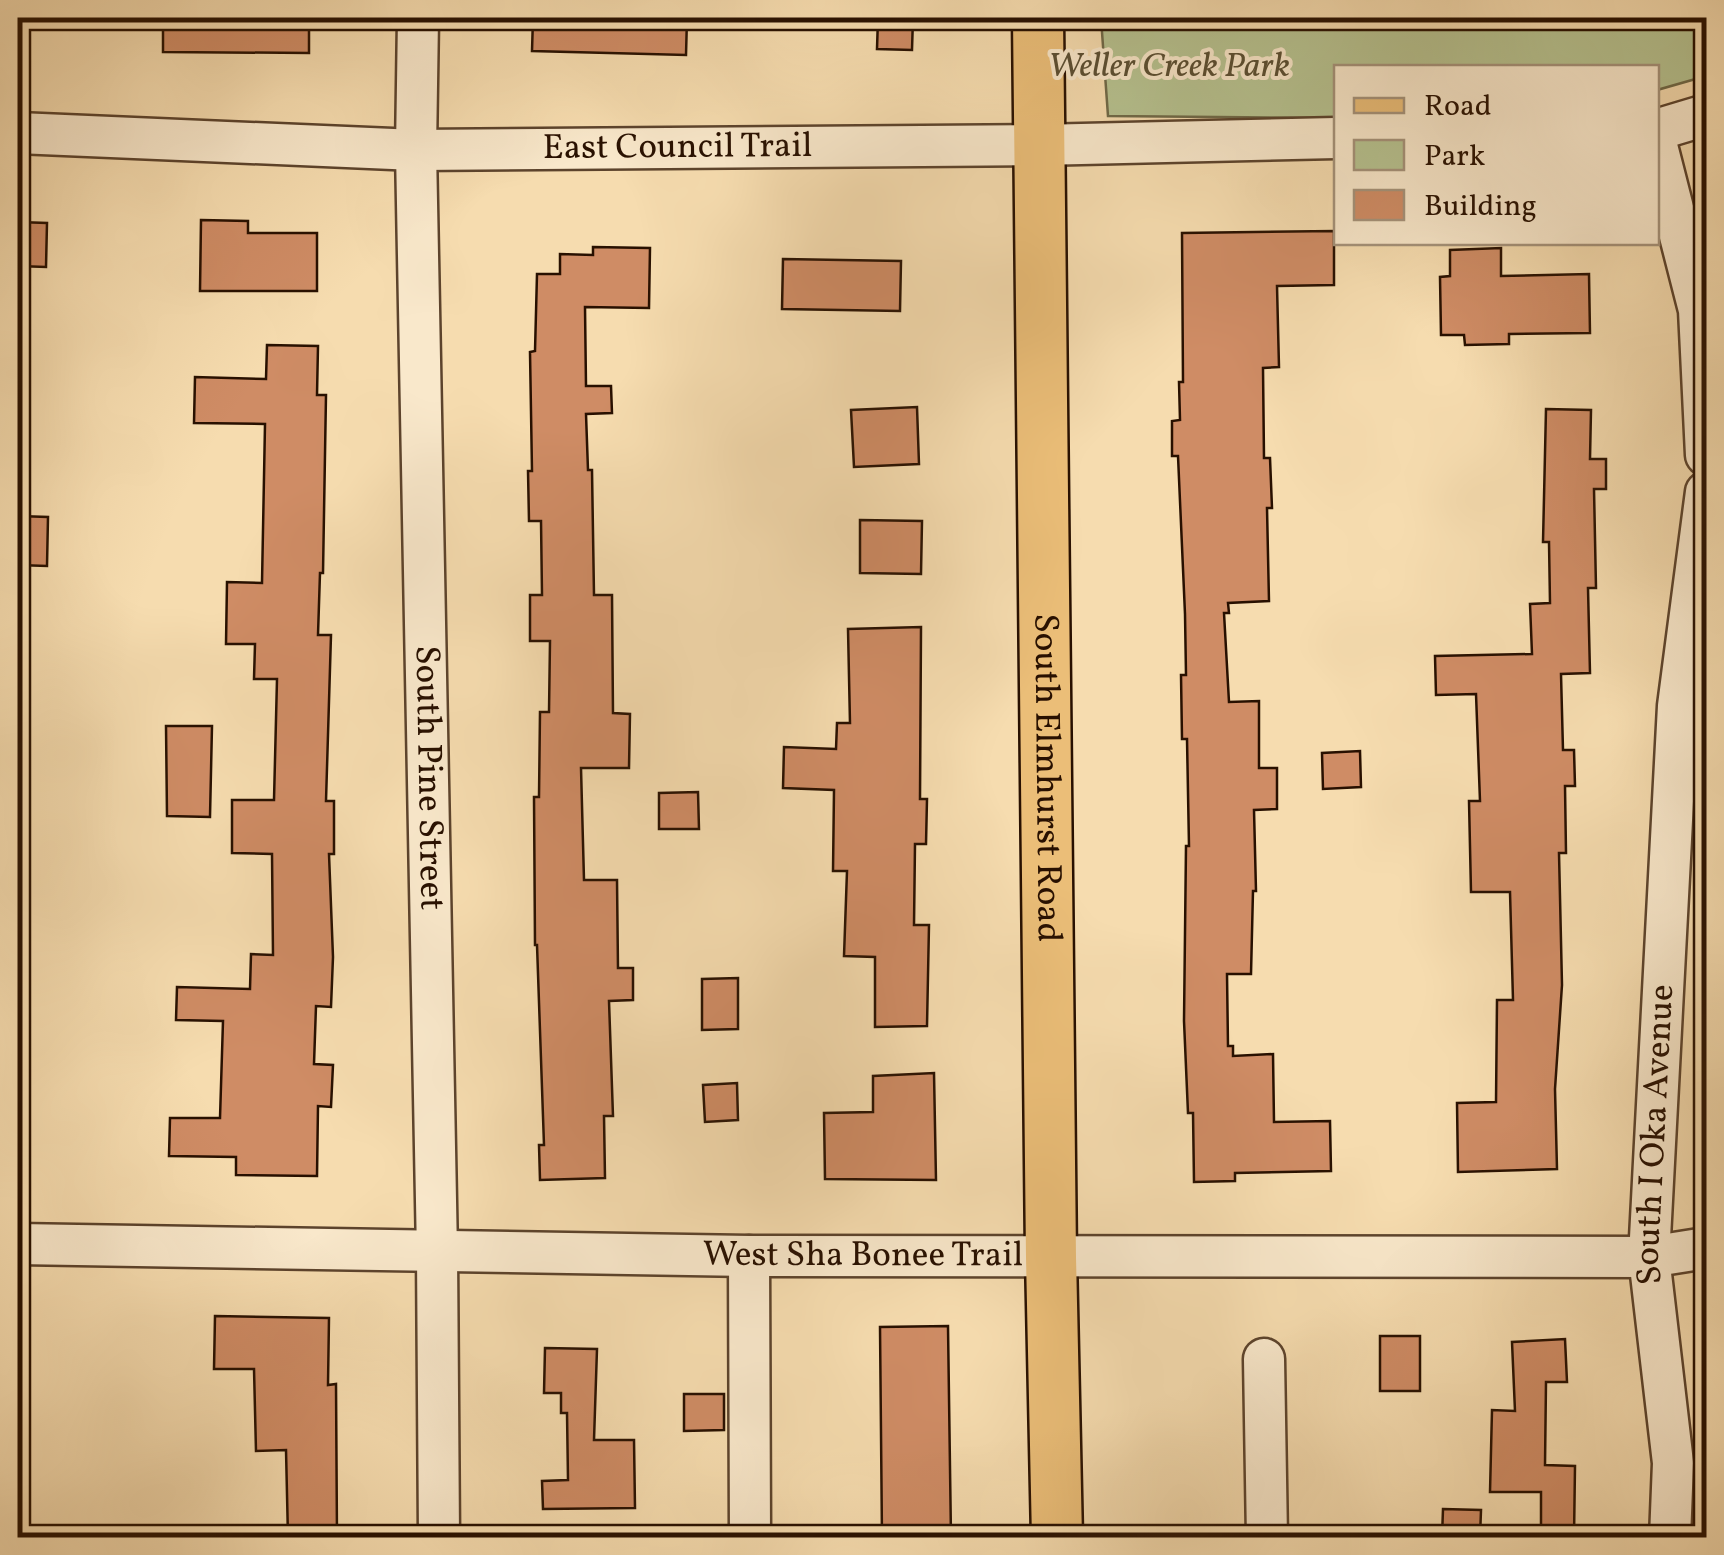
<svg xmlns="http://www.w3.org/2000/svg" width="1724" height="1555" font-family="Vollkorn,serif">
  <rect width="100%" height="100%" fill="#f6dcaf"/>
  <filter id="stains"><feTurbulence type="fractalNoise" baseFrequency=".002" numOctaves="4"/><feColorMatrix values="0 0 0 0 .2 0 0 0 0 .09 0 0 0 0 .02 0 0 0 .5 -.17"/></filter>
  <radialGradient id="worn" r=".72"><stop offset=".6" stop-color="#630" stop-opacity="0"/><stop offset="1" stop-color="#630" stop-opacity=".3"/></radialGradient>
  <!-- green -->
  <polygon fill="#b6c290" stroke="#6f6948" stroke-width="2.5" points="1101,18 1706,18 1706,76 1657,90 1656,68 1336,68 1336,118 1108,116"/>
  <!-- building -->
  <g fill="#cf8c65" stroke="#281000" stroke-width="2.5">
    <polygon points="163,18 309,18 309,53 163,52"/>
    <polygon points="533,18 687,18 686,55 532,51"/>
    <polygon points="878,18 913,18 912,50 877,49"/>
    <polygon points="201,220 248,221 248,233 317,233 317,291 200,291"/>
    <polygon points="18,222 47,223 46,267 18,266"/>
    <polygon points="1334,231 1334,285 1277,286 1279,367 1263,368 1264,458 1270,458 1272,508 1267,508 1269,601 1228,603 1229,613 1224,613 1229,702 1259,701 1259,768 1277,768 1277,809 1254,810 1256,891 1253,891 1251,974 1227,974 1228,1046 1233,1046 1233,1056 1273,1054 1274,1122 1330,1121 1331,1171 1235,1173 1235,1181 1194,1182 1193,1113 1188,1113 1184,1021 1186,846 1189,846 1187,739 1182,739 1181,675 1186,675 1185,614 1178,456 1172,456 1172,421 1180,420 1179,382 1183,382 1182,233"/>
    <polygon points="593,247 650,248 649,308 585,307 586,386 611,386 612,413 586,414 588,470 592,470 594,595 612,595 613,713 630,714 629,768 581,768 584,880 617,880 618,968 633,968 633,1000 609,1001 613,1116 604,1116 605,1178 540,1180 539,1145 544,1145 537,945 535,945 534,797 539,797 540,712 549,712 550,641 530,641 530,595 542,595 541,521 529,521 528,471 532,471 530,352 535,351 537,274 560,274 560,254 593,255"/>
    <polygon points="1501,248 1501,276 1589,274 1590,333 1509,334 1509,344 1465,345 1464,335 1441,335 1440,277 1450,276 1450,250"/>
    <polygon points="783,259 901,261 900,311 782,309"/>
    <polygon points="267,345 318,346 317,395 326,395 323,573 320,573 318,635 331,635 326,801 334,801 334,854 329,854 333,957 331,1007 316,1006 314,1064 333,1065 331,1107 318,1106 317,1176 236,1175 236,1157 169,1156 170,1118 220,1118 223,1021 176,1020 177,987 250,989 251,954 273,955 272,854 232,853 232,800 274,800 277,679 254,679 255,644 226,644 227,582 262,583 265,424 194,423 195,377 266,379"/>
    <polygon points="917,407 919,464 854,467 851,410"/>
    <polygon points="1546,409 1591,410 1590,459 1606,459 1606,489 1594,489 1596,588 1588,588 1590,673 1561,674 1563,750 1574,750 1575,786 1565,786 1566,853 1559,853 1562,985 1555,1089 1557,1169 1458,1172 1457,1103 1496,1102 1497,1000 1513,1000 1510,892 1471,892 1469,801 1480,801 1476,694 1436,695 1435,656 1532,654 1530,604 1550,603 1549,542 1543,542"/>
    <polygon points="18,516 48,517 47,566 18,565"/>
    <polygon points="860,520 922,521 921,574 860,573"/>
    <polygon points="921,627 920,799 927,799 926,844 915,844 914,925 929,925 927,1026 875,1027 875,957 844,956 847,871 833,871 834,790 783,788 784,747 836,749 837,723 850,723 848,629"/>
    <polygon points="166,726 212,726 210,817 167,816"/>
    <polygon points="1360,751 1361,787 1323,789 1322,753"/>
    <polygon points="698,792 699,829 659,829 659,793"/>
    <polygon points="738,978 738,1029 702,1030 702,979"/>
    <polygon points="934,1073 936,1180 825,1179 824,1113 873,1112 873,1076"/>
    <polygon points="737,1083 738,1120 705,1122 703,1085"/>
    <polygon points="215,1316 329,1318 328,1385 336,1384 337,1538 288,1538 286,1450 256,1451 254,1369 214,1369"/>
    <polygon points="948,1326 951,1538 882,1538 880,1327"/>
    <rect x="1380" y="1336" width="40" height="55"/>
    <polygon points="1565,1339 1567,1382 1546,1382 1545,1465 1575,1466 1574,1538 1541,1538 1541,1492 1490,1492 1492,1410 1515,1411 1512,1342"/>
    <polygon points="545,1348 597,1349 594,1440 634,1440 635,1508 543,1509 542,1481 568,1480 567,1413 561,1413 561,1393 544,1393"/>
    <polygon points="684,1394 724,1394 724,1430 684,1431"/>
    <polygon points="1443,1509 1481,1510 1480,1538 1442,1538"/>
  </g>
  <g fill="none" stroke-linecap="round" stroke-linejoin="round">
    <defs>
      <g id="minor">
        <path id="s1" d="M418,18l-2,132 21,1103 2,285"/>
        <polyline points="1656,130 1706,115"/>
        <path id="s2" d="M18,133l398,17 623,-5 297,-7"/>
        <polyline points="1656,142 1699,310 1706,455"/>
        <path id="s3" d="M18,1244l731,12 900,1 57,-9"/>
        <polyline points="749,1256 750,1538"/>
        <polyline points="1264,1359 1267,1538"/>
        <path id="s4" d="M1670,1538l3,-75 -24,-206 29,-551 28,-214"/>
      </g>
      <g id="major">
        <path id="s5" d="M1038,18l13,1239 6,281"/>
      </g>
    </defs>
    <!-- minor casing -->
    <use href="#minor" stroke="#5c432c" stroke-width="45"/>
    <!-- major casing -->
    <use href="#major" stroke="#281000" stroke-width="55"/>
    <!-- minor -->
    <use href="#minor" stroke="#f9e8cb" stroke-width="40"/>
    <!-- major -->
    <use href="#major" stroke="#ebbe78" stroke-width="50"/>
  </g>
  <g text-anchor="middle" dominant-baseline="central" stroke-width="8" stroke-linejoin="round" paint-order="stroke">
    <!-- park labels -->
    <g font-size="35" font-style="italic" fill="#5a4e32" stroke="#f9e8cb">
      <text x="1169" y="67">Weller Creek Park</text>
    </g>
    <!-- street labels -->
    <g font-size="35" fill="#281000" stroke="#f9e8cb">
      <text stroke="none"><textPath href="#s2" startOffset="660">East Council Trail</textPath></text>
      <text stroke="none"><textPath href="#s1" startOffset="760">South Pine Street</textPath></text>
      <text stroke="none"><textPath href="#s5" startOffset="760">South Elmhurst Road</textPath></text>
      <text stroke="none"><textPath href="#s4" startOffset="405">South I Oka Avenue</textPath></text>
      <text stroke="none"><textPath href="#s3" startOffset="845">West Sha Bonee Trail</textPath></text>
    </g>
  </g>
  <!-- margin -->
  <rect width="1724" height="1555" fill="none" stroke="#f6dcaf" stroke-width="60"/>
  <rect x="20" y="20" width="1684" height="1515" fill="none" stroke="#281000" stroke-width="5"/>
  <rect x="30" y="30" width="1664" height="1495" fill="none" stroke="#281000" stroke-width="2.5"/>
  <!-- legend -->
  <rect x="1334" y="65" width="325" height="180" fill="#f9e8cb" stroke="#a5927a" stroke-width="2.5"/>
  <rect x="1354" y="98" width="50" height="15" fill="#ebbe78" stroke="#a5927a" stroke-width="2.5"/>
  <text x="1424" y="115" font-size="30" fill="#281000">Road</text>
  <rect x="1354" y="140" width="50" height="30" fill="#b6c290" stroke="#a5927a" stroke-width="2.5"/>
  <text x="1424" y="165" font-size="30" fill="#281000">Park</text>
  <rect x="1354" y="190" width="50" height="30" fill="#cf8c65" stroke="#a5927a" stroke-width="2.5"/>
  <text x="1424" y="215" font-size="30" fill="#281000">Building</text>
  <rect width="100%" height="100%" filter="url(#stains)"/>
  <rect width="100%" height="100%" fill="url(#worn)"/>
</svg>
